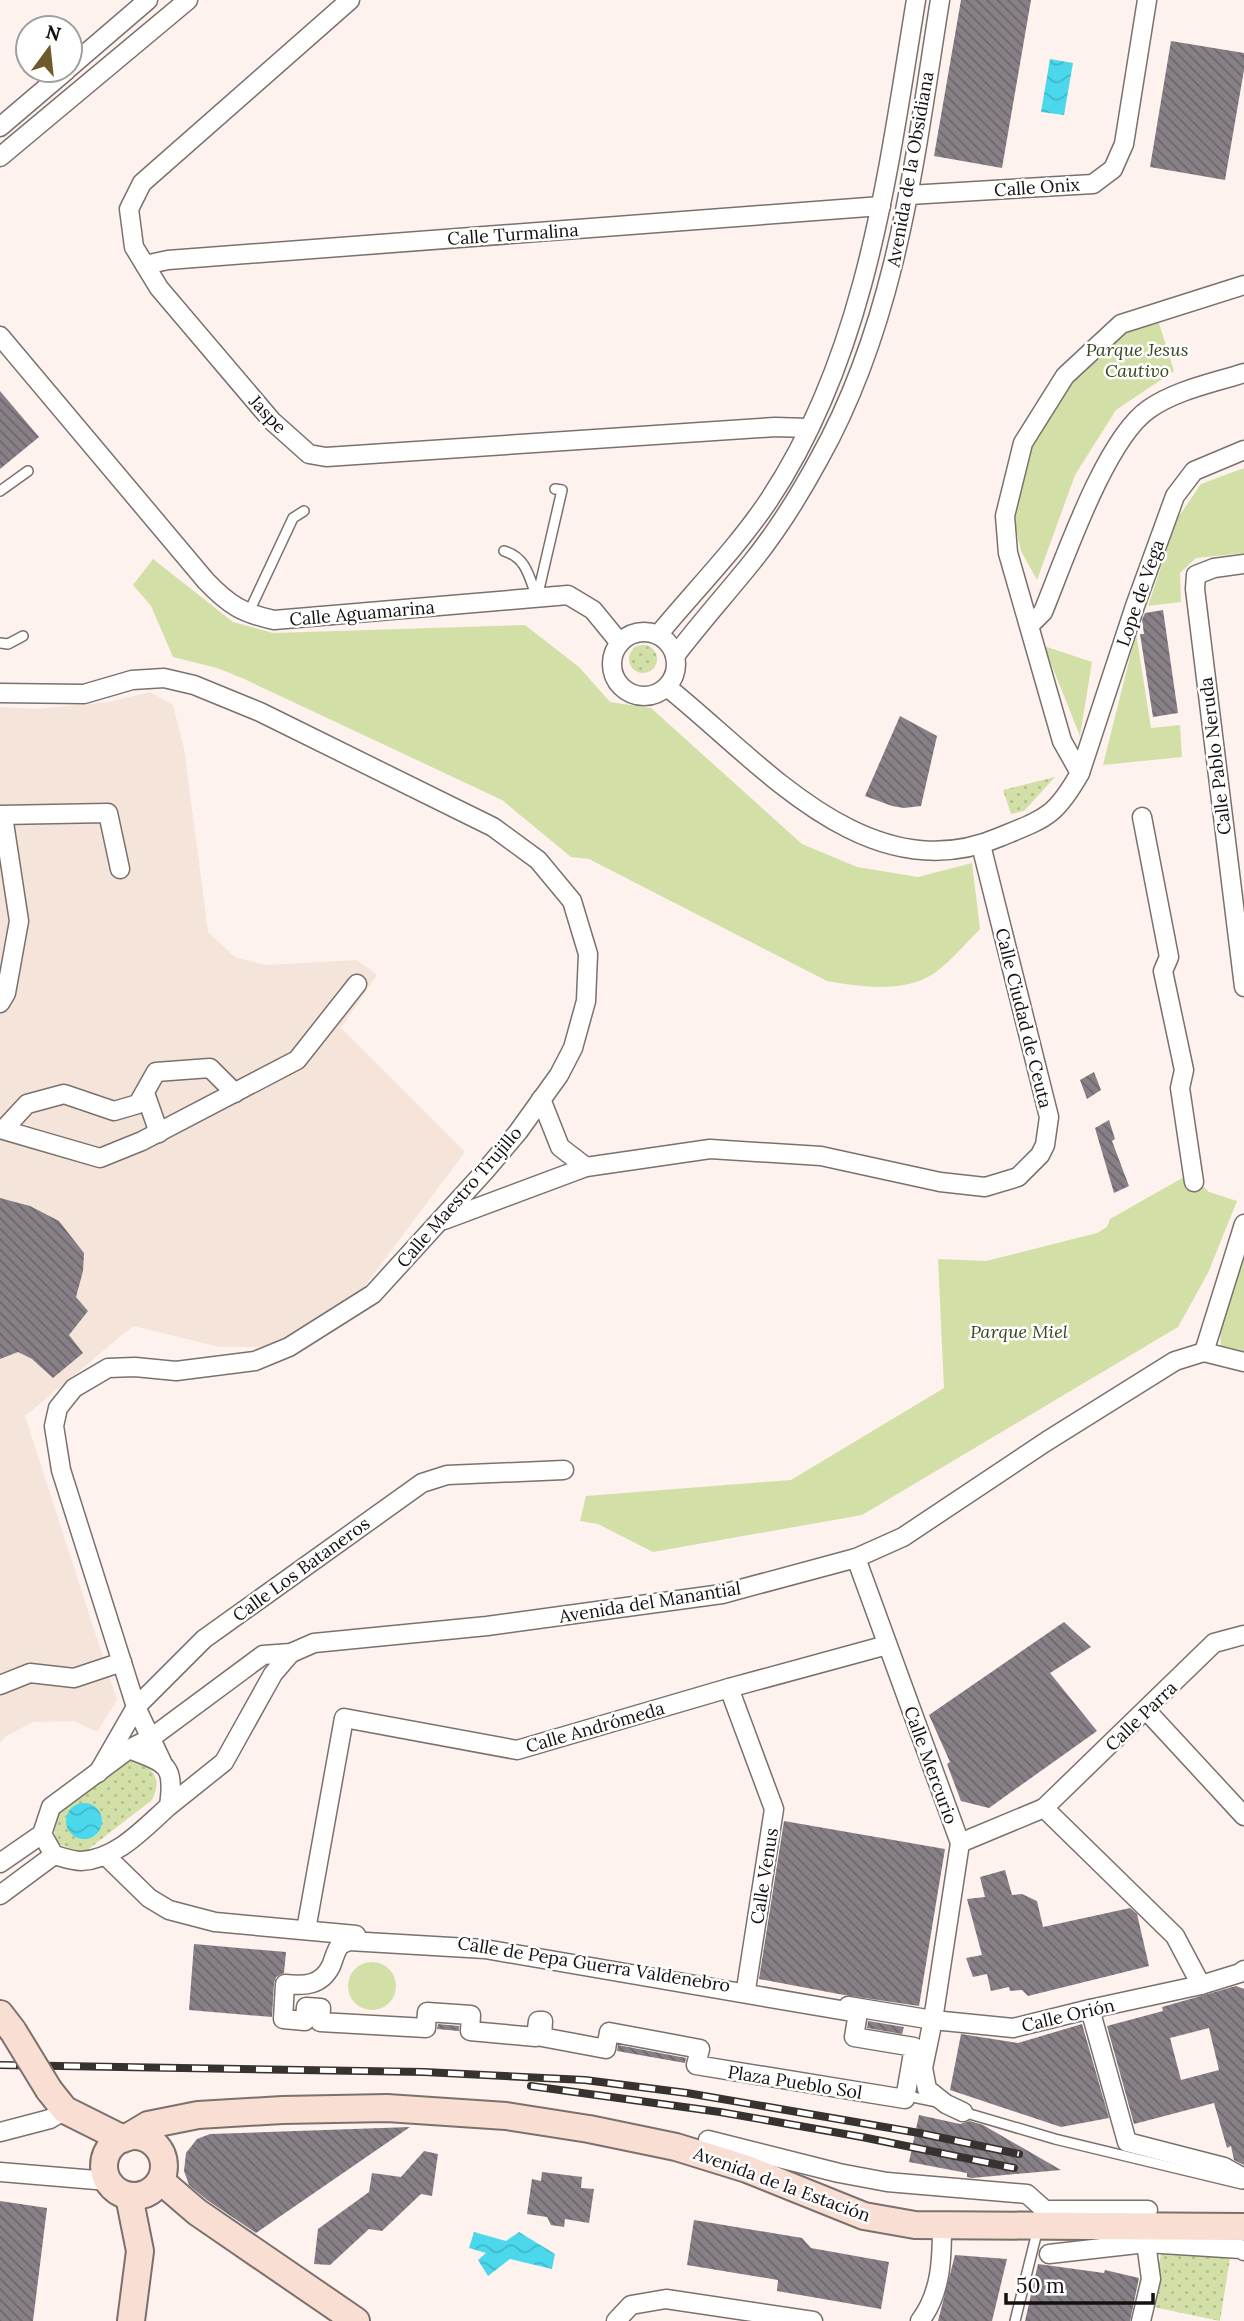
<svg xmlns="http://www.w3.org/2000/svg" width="1244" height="2321" font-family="Lora,serif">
  <defs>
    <pattern id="grass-dots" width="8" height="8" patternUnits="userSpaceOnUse" patternTransform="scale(1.75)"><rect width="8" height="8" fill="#d2e0a8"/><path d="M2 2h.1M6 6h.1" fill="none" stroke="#b3bf90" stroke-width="1.8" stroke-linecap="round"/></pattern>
    <pattern id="water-waves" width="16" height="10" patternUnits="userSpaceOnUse" patternTransform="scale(1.75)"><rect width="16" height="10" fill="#4bd8ed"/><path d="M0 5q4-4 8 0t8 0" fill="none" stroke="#41b8ca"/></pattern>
    <pattern id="building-back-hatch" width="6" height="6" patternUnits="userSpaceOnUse" patternTransform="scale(1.75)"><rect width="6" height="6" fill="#878087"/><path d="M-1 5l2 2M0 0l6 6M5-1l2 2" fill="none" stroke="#6d676d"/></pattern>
  </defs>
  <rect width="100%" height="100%" fill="#fdf2ed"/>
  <!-- built -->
  <polygon fill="#f5e4da" points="150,692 173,705 184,748 208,932 235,957 266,965 357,960 377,975 341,1028 465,1152 352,1303 266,1347 220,1347 133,1326 25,1416 117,1700 97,1732 74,1721 33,1722 6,1736 0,1742 0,707 36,709 109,702"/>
  <!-- grass -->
  <g fill="url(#grass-dots)">
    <circle cx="643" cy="659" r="14"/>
    <polygon points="1055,777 1024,811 1011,814 1003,790"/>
    <path d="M137,1760c18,10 25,20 15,40l-66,51 -8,1 -21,-9 -4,-18 5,-13 66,-51z"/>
    <polygon points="1163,2246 1230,2258 1220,2321 1149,2306"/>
  </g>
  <!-- park -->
  <g fill="#d2e0a8">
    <polygon points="1158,320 1174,371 1116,410 1075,475 1037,580 1021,551 1013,515 1031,448 1073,378 1124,332"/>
    <polygon points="1244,468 1244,553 1196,558 1180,573 1181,602 1148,606 1177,519 1201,484"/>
    <path d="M153,559l80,63 40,11 252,-8 54,42 31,35 41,6 151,136 55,23 61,10 54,-14 8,66c-14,14 -28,31 -44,43 -31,22 -74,15 -109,9l-238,-122 -18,-2 -69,-57 -260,-122 -25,-10 -44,-11 -22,-51 -18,-21z"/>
    <polygon points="1136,633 1151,728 1180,725 1182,757 1103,765"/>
    <polygon points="1044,646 1092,662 1080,736"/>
    <polygon points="1184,1177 1202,1185 1209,1192 1237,1201 1208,1273 1178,1327 862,1515 653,1552 598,1524 580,1521 586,1496 791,1480 944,1388 938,1259 986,1261 1097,1233 1107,1227 1110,1219"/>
    <polygon points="1244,1254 1244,1353 1221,1346 1220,1329"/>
    <circle cx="372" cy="1986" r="24"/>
  </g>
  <!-- water -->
  <g fill="url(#water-waves)">
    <polygon points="1050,59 1073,63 1064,115 1041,112"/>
    <circle cx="84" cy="1821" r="18"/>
    <polygon points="474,2232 506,2241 519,2232 555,2254 552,2269 510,2259 488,2276 478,2260 486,2253 469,2248"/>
  </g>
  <!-- building -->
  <g fill="url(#building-back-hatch)" fill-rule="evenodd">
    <polygon points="961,0 1031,0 1002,168 934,156"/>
    <polygon points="1171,41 1244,53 1244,70 1225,180 1150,167"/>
    <polygon points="0,391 39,437 0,469"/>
    <polygon points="1163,610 1178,713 1153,717 1140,634 1144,634 1142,620 1145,613"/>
    <polygon points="900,716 937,736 921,806 904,808 892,806 865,796"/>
    <polygon points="1094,1072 1101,1090 1087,1099 1080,1080"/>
    <polygon points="1109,1120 1115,1139 1112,1141 1129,1186 1114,1193 1095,1128"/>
    <polygon points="0,1198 30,1206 59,1221 84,1253 83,1271 76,1297 88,1311 69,1335 83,1353 53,1378 32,1359 18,1352 0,1359"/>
    <polygon points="1064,1622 1091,1647 1050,1673 1097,1731 989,1808 961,1801 947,1764 950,1762 929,1715"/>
    <polygon points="784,1821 945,1849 919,2006 844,1995 759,1979"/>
    <polygon points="1005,1870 1012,1895 1022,1894 1037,1901 1043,1927 1130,1908 1137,1914 1149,1966 1028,1996 1022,1990 1010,1991 1009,1987 991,1991 987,1974 973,1977 966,1958 982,1955 967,1899 985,1897 980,1877"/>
    <polygon points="194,1944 286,1952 284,1973 276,1977 274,1983 272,2017 189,2010"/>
    <path d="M1236,1986l8,3v176l-10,-5 -3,-14 -4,2 -13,-45 -80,21 -27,-98 56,-15 -1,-4zM1209,2028l10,42 -38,10 -11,-42z"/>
    <polygon points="868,2021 904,2027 902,2034 867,2028"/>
    <polygon points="438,2024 459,2026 459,2031 437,2029"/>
    <polygon points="1082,2024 1109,2118 1061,2127 950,2090 961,2034 1018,2043"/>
    <polygon points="618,2045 686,2058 685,2063 617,2051"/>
    <polygon points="919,2115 960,2124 970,2121 983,2125 1061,2170 972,2178 967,2177 967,2173 909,2162"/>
    <polygon points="410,2127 256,2233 207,2200 189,2185 184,2171 186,2153 197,2139 210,2134"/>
    <polygon points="424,2151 438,2154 432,2196 421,2194 382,2231 369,2229 330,2265 314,2264 318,2229 369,2192 372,2173 401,2177"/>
    <polygon points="542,2172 582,2177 581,2188 594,2189 589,2223 565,2219 564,2227 551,2225 547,2217 527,2214 532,2179 541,2181"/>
    <polygon points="0,2201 47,2208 33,2321 0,2321"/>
    <polygon points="694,2220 802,2238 811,2248 889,2262 881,2309 777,2291 778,2280 687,2265"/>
    <polygon points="955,2255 1007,2259 992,2321 938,2321"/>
    <polygon points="1038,2264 1104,2273 1105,2270 1139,2278 1130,2321 1025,2321"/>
  </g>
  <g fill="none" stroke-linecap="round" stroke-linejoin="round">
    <defs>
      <g id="lane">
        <polyline points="0,491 28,471"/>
        <path d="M504,551c23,7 25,26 33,47l25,-108 -7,-1"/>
        <polyline points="248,614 293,518 304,511"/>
        <polyline points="0,643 8,644 23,636"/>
        <polyline points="903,2095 937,2102"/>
        <polyline points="963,2112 1055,2139 1242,2184"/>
        <polyline points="1015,2321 1038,2228"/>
      </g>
      <g id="street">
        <polyline points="350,0 142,183 129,209 134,247 159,288 272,421 309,454 326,457 775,427 809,428"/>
        <polyline points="70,67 148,0"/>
        <polyline points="0,127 67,70"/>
        <polyline points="0,157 188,0"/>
        <polyline points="909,195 1093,184 1113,169 1124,144 1147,0"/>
        <polyline points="145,265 168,260 881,206"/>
        <path d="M0,336l206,245c23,24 36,32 68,39l294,-25 25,15 27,33"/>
        <polyline points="1244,564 1214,568 1196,575 1195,589 1244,987"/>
        <path d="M1030,625l13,-13c21,-51 62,-173 106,-203 27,-19 64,-26 95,-36"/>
        <circle cx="644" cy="664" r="32"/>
        <path d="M658,635c37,-45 79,-87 111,-135 98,-148 119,-329 147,-500"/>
        <path d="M675,656c25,-33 52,-63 77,-94 25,-31 48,-68 67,-103 79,-141 96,-303 121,-459"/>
        <path d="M667,687c93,74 200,207 333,150 46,-19 55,-20 80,-64l55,-167 40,-110 19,-25 50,-21"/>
        <polyline points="0,693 84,694 132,680 164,678 194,685 260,712 493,827 538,860 572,901 588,954 586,1001 573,1048 559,1075 518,1132 485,1171 373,1294 289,1347 255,1361 176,1371 135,1367 108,1368 74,1388 58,1408 54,1426 61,1470 136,1707 162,1762"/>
        <polyline points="1080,773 1062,741 1008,553 1005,516 1023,443 1065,376 1121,324 1244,285"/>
        <polyline points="0,815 108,813 120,869"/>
        <polyline points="1142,817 1169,957 1163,971 1184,1070 1180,1088 1194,1182"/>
        <polyline points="0,1003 6,993 19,921 3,816"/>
        <polyline points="145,1093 159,1133"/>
        <polyline points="541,1099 560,1147 586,1167"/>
        <polyline points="0,1129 100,1158 142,1141 297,1060 357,984"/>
        <polyline points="4,1129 27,1104 64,1094 114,1111 138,1104 156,1072 210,1068 235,1093"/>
        <polyline points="444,1220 586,1167 710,1149 821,1156 940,1182 985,1187 1018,1177 1040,1155 1045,1145 1049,1117 981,845"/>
        <polyline points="1204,1352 1244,1224"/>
        <polyline points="1204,1352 1244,1362"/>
        <polyline points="856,1558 960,1843 933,2020 923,2068 927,2089 946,2104 963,2112"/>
        <polyline points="0,1685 30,1673 74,1678 122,1662"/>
        <polyline points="729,1688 774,1809 746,1989"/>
        <polyline points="1147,1711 1244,1816"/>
        <polyline points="129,1749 151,1738 263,1655 291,1653 314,1643 487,1626 722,1594 856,1558 903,1537 1047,1441 1175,1361 1204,1352"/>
        <path d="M129,1749c37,15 46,14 40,57 -26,23 -52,53 -88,55 -9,0 -19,-4 -27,-6l-12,-21 9,-27z"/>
        <polyline points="98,1773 136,1707 204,1639 422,1483 447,1475 564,1470"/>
        <polyline points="169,1806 224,1762 273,1674 291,1653"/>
        <polyline points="1044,1808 1214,1643 1244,1635"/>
        <polyline points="960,1843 1044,1808 1175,1936 1201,1985"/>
        <polyline points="106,1856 149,1898 169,1910 215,1922 356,1935"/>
        <polyline points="0,1863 42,1834"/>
        <polyline points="0,1895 54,1855"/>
        <polyline points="306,1930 344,1718 517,1750 729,1688 887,1645"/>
        <path d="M349,1941l136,8 373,64 -4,24 60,10 -9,52 -209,-34 4,-16 -91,-17 -3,17 -64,-12 1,-16h-5l-2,16 -66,-6 1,-16 -44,-3 -1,16 -106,-6 1,-14 -15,-1 -1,14 -22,-2 2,-35c19,2 36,2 46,-18 3,-7 4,-14 9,-21z"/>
        <polyline points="848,2006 933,2020 1013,2028 1090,2009 1201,1985 1240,1973 1244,1970"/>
        <polyline points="1090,2009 1127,2142 1224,2167 1244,2178"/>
        <polyline points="0,2132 50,2119 65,2110"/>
        <polyline points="708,2140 839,2173 887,2182 1027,2194 1045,2210 1148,2210"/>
        <polyline points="0,2172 108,2181"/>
        <polyline points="1049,2254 1146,2243 1241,2249 1244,2251"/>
        <polyline points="616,2321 631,2305 666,2299 813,2321"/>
        <path d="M920,2321c21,-28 22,-61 22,-95"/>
        <polyline points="1141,2321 1151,2279 1146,2243"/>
      </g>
      <g id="secondary">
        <polyline points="0,2014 13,2031"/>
        <polyline points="49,2090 65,2110 123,2139"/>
        <circle cx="134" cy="2166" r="30"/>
        <polyline points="128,2137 148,2125 198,2115 282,2110 387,2108 506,2116 589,2129 676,2147 747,2169 864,2216 915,2225 1244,2227"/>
        <polyline points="161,2181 197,2212 356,2321"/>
        <polyline points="129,2196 140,2251 131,2321"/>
      </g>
    </defs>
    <!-- lane casing -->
    <use href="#lane" stroke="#7a716c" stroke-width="12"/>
    <!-- street casing -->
    <use href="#street" stroke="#7a716c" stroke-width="21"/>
    <!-- secondary casing -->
    <use href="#secondary" stroke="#7a716c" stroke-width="30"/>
    <!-- lane -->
    <use href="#lane" stroke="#fff" stroke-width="9"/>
    <!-- street -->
    <use href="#street" stroke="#fff" stroke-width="18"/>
    <!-- secondary -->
    <use href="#secondary" stroke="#f9ded3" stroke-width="26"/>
    <defs>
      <g id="rail">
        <polyline points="0,2065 424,2072 585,2080 687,2093 919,2133 1019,2154"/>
        <polyline points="531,2086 720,2112 862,2137 1014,2168"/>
      </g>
    </defs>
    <!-- rail casing -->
    <use href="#rail" stroke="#373230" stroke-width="8"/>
    <!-- rail -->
    <use href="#rail" stroke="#fff" stroke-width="5" stroke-dasharray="16" stroke-linecap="butt"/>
    <defs>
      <polyline id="secondary-bridge" points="13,2031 49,2090"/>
    </defs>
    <!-- secondary-bridge casing -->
    <use href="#secondary-bridge" stroke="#7a716c" stroke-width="30" stroke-linecap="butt"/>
    <!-- secondary-bridge -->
    <use href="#secondary-bridge" stroke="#f9ded3" stroke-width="26"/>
  </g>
  <g text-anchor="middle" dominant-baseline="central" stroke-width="5" stroke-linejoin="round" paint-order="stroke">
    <!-- street labels -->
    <g font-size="18" fill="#151110" stroke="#fff">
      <text transform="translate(910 169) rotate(-80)">Avenida de la Obsidiana</text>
      <text transform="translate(1037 187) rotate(-4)">Calle Onix</text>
      <text transform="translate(513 234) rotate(-4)">Calle Turmalina</text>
      <text transform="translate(268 414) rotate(47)">Jaspe</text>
      <text transform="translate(1140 593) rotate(-71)">Lope de Vega</text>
      <text transform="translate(362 613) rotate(-5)">Calle Aguamarina</text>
      <text transform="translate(1215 756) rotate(-97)">Calle Pablo Neruda</text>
      <text transform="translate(1024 1018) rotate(76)">Calle Ciudad de Ceuta</text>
      <text transform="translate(459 1197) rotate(-49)">Calle Maestro Trujillo</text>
      <text transform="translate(301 1569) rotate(-36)">Calle Los Bataneros</text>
      <text transform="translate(650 1602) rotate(-9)">Avenida del Manantial</text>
      <text transform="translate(1141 1716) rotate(-44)">Calle Parra</text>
      <text transform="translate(595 1727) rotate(-16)">Calle Andrómeda</text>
      <text transform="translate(931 1765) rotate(70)">Calle Mercurio</text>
      <text transform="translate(764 1876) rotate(-81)">Calle Venus</text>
      <text transform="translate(594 1964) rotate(9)">Calle de Pepa Guerra Valdenebro</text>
      <text transform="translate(1068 2015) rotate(-13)">Calle Orión</text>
      <text transform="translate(795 2082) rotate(9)">Plaza Pueblo Sol</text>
      <text transform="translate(782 2184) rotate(20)">Avenida de la Estación</text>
    </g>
    <!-- park labels -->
    <g font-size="18" font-style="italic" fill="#3a431c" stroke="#fff">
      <text x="1137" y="349">Parque Jesus<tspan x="1137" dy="21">Cautivo</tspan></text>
      <text x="1019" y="1331">Parque Miel</text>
    </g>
  </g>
  <!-- north arrow -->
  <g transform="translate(49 49) rotate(15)"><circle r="33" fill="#ffffff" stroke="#a1a09f" stroke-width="2"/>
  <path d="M0-5L12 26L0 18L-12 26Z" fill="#6e5b29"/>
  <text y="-10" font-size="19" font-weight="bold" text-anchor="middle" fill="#151110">N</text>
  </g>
  <!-- scale -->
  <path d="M1006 2293v10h147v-10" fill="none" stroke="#151110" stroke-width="3.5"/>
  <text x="1016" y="2293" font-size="21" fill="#151110" stroke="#ffffff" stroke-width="5" paint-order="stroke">50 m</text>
</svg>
